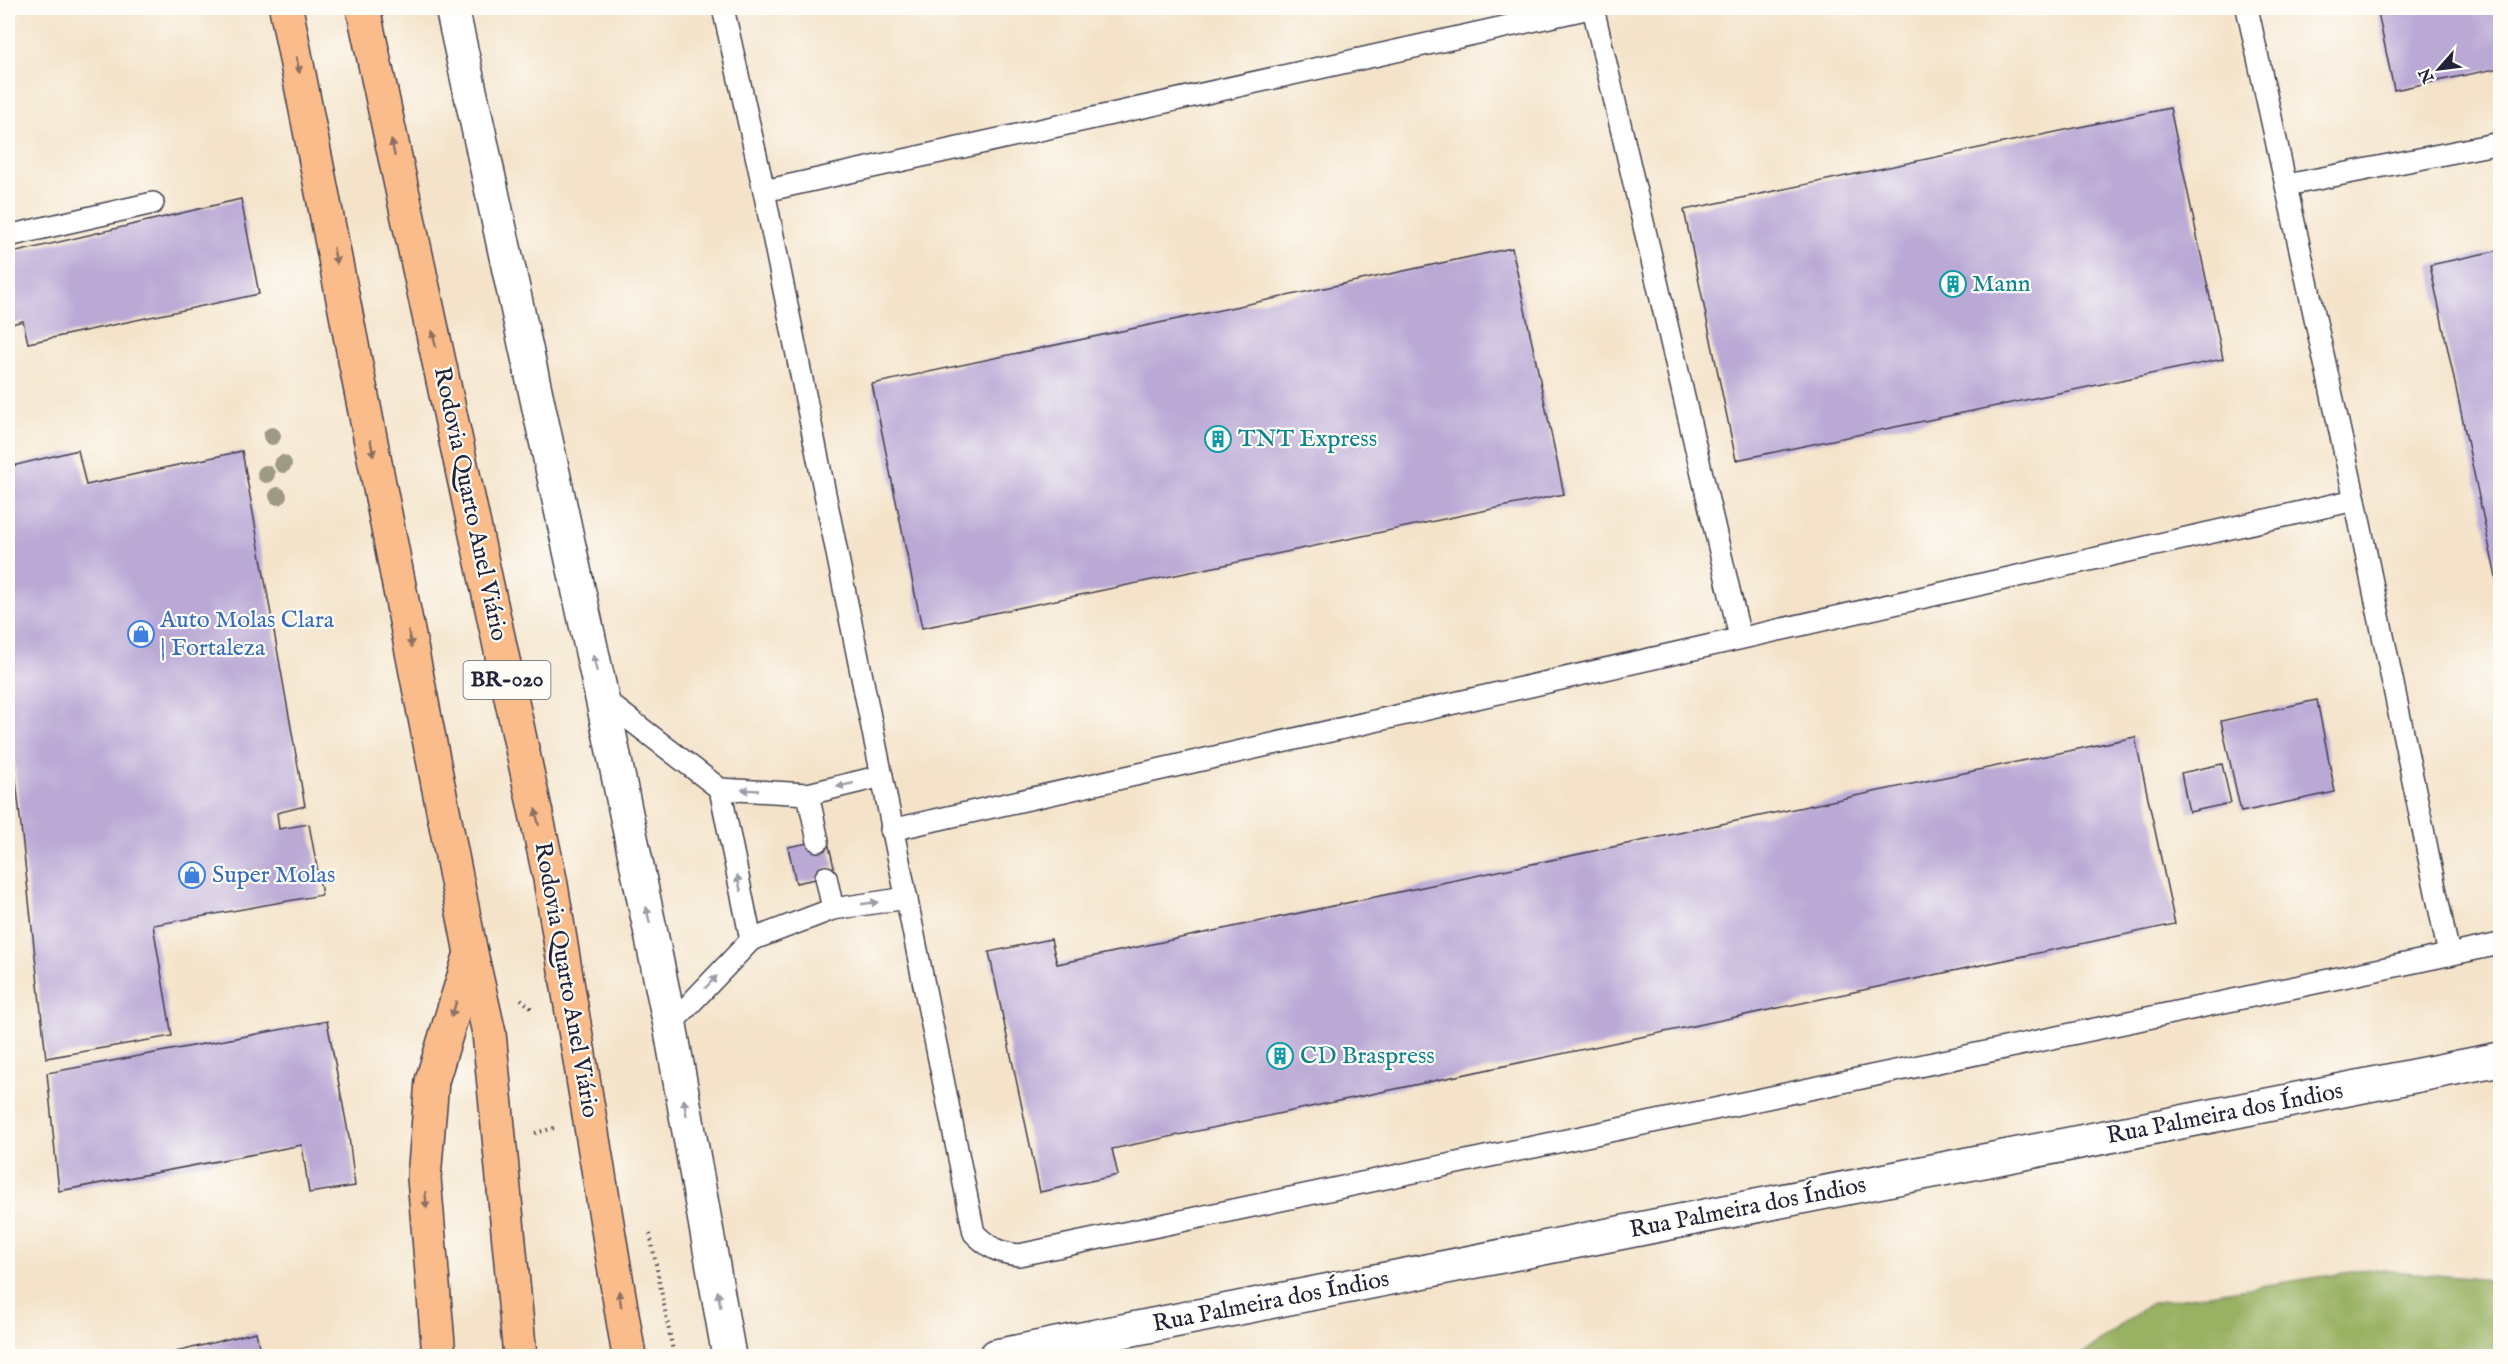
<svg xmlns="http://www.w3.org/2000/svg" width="2508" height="1364" font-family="'IM FELL English',serif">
  <rect width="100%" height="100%" fill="#fdfcf7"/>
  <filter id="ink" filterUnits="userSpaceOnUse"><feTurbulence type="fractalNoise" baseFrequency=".0167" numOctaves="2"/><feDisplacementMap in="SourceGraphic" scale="12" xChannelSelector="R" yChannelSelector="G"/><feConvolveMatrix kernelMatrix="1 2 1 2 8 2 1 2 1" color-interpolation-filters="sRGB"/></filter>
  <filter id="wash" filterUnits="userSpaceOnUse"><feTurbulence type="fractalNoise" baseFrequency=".008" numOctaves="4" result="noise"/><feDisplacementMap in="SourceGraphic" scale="24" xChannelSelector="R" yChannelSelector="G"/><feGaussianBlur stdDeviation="1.35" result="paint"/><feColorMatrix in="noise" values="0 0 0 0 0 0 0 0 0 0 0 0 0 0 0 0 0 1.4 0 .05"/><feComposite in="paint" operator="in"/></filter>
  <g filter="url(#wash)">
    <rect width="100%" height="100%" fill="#f4e3c9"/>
    <!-- forest -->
    <polygon fill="#99b162" stroke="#5e6a4e" stroke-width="1.5" points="2371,1269 2500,1281 2500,1356 2080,1356 2151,1303"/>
    <g id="blocks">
      <!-- building -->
      <g fill="#baa8d5">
        <polygon points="2377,8 2500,8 2500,68 2394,90"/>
        <polygon points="2170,108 2223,359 1736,460 1684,210"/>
        <polygon points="241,199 259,294 28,343 23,321 8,325 8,254"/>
        <polygon points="1512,248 1564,494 922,628 872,384"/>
        <polygon points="2500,250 2500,592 2499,592 2430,265"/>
        <polygon points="78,450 86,485 242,451 305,806 277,813 279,829 309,824 322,895 153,925 172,1036 46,1058 8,706 8,467"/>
        <polygon points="2317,700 2335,792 2241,812 2221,721"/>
        <polygon points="2135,737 2175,924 1112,1149 1118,1175 1040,1192 989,952 1051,939 1057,964"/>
        <polygon points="2222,764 2231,803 2189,812 2181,773"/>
        <polygon points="818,841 820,848 829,846 834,867 824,869 826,877 796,883 788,847"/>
        <polygon points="327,1021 349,1137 355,1186 309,1193 302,1145 59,1191 47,1073"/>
        <polygon points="256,1332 261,1356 160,1356"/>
      </g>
    </g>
  </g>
  <g filter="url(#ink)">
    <use href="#blocks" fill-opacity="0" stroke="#423f50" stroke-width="1.5"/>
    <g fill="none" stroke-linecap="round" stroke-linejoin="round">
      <defs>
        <g id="service">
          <path d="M723,8l41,183 210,1042c15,15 25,20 45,22l1481,-311"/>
          <polyline points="1593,8 1740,637"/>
          <polyline points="2247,8 2355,500 2449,955"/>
          <polyline points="2287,185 2500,143"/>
          <polyline points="764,191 1590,8"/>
          <polyline points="8,236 153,203"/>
          <polyline points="602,698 720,789 808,794 882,776"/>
          <polyline points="720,789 751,940"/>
          <polyline points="808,794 818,841"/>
          <polyline points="891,830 2355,500"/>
          <polyline points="833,909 907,898"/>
          <polyline points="670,1025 751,940 833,909 826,877"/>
        </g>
        <polyline id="minor" points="996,1356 2500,1059"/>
        <polyline id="tertiary" points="452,8 602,698 670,1025 729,1356"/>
        <polyline id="primary" points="439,1356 424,1178 432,1081 471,953"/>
        <g id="trunk">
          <polyline points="286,8 471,953 489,1033 520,1356"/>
          <polyline points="363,8 550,879 629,1356"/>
        </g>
      </defs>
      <!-- service casing -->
      <use href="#service" stroke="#423f50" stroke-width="24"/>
      <!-- minor casing -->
      <use href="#minor" stroke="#423f50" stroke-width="36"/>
      <!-- tertiary casing -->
      <use href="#tertiary" stroke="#423f50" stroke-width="36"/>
      <!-- primary casing -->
      <use href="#primary" stroke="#423f50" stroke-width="36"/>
      <!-- trunk casing -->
      <use href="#trunk" stroke="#423f50" stroke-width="36"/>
      <!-- path -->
      <g stroke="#423f50" stroke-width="4" stroke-dasharray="1.5 4.5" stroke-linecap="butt">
        <polyline points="521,999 533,1010"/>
        <polyline points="535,1133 554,1128"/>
        <polyline points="650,1234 674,1356"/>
      </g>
      <!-- service -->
      <use href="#service" stroke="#fff" stroke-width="21"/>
      <!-- minor -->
      <use href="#minor" stroke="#fff" stroke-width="33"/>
      <!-- tertiary -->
      <use href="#tertiary" stroke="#fff" stroke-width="33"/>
      <!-- primary -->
      <use href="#primary" stroke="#fabc8b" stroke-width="33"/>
      <!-- trunk -->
      <use href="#trunk" stroke="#fabc8b" stroke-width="33"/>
    </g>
    <!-- trees -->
    <g fill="#9f9a85">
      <circle cx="272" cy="436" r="9"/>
      <circle cx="283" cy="464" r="9"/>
      <circle cx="266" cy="474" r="9"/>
      <circle cx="278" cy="496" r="9"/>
    </g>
    <!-- one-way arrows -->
    <defs><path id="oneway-solid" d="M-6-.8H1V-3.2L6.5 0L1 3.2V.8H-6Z" transform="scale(1.5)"/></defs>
    <g fill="#8e6f63">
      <use href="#oneway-solid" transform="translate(298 65) rotate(79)"/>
      <use href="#oneway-solid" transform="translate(393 148) rotate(-102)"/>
      <use href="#oneway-solid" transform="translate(335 256) rotate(79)"/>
      <use href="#oneway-solid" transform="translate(434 339) rotate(-102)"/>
      <use href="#oneway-solid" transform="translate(372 448) rotate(79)"/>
      <use href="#oneway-solid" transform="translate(410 639) rotate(79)"/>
      <use href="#oneway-solid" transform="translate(537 817) rotate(-102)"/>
      <use href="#oneway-solid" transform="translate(454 1009) rotate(107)"/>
      <use href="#oneway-solid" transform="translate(426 1200) rotate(85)"/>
      <use href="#oneway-solid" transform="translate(620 1299) rotate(-99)"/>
    </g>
    <g fill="#9c9ca7">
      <use href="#oneway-solid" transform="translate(595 663) rotate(-102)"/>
      <use href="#oneway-solid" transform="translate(845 785) rotate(167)"/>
      <use href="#oneway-solid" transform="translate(750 790) rotate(-177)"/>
      <use href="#oneway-solid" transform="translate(739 883) rotate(-102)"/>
      <use href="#oneway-solid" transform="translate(870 903) rotate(-8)"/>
      <use href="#oneway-solid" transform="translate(648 915) rotate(-102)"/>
      <use href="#oneway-solid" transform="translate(711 982) rotate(-46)"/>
      <use href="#oneway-solid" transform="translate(685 1107) rotate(-100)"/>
      <use href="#oneway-solid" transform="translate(719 1299) rotate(-100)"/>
    </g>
  </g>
  <!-- icons -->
  <defs>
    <symbol id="building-ring" viewBox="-11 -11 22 22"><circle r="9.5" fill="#fdfcf7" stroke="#0f9aa8" stroke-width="1.5"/><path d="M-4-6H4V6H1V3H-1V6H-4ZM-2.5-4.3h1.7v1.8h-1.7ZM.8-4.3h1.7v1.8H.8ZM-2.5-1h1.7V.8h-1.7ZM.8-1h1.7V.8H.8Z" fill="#0f9aa8"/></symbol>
    <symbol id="shop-ring" viewBox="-11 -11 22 22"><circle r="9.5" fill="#fdfcf7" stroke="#3f7fe0" stroke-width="1.5"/><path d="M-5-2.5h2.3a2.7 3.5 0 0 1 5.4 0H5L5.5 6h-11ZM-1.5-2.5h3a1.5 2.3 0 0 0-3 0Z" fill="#3f7fe0"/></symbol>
  </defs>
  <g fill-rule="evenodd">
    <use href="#building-ring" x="1938" y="269" width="30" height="30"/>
    <use href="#building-ring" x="1203" y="424" width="30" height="30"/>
    <use href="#shop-ring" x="126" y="619" width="30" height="30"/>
    <use href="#shop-ring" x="177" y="860" width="30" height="30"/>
    <use href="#building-ring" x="1265" y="1041" width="30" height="30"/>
  </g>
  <g text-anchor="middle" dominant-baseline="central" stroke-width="4.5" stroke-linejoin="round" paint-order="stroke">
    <!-- shield labels -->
    <rect fill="#fdfcf7" stroke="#646373" stroke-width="1.5" x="463.5" y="661" width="87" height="38" rx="4.5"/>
    <g font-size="22" font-weight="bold" fill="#22223b">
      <text x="507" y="680">BR-020</text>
    </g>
    <!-- culture labels -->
    <g font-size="24" fill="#0d838f" stroke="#fdfcf7" text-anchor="start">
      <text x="1972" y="284">Mann</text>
      <text x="1238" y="439">TNT Express</text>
      <text x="1300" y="1056">CD Braspress</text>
    </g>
    <!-- street labels -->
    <g font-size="24" fill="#22223b" stroke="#fdfcf7">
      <text transform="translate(470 504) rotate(78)">Rodovia Quarto Anel Viário</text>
      <text transform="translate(566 980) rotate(80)">Rodovia Quarto Anel Viário</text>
      <text transform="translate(2225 1114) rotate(-11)">Rua Palmeira dos Índios</text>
      <text transform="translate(1748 1208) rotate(-11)">Rua Palmeira dos Índios</text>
      <text transform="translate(1271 1302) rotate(-11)">Rua Palmeira dos Índios</text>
    </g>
    <!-- shop labels -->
    <g font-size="24" fill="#366cbe" stroke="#fdfcf7" text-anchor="start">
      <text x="160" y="620">Auto Molas Clara<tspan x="160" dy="28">| Fortaleza</tspan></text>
      <text x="212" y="875">Super Molas</text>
    </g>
  </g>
  <!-- margin -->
  <rect width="2508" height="1364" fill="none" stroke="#fdfcf7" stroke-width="30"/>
  <!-- north arrow -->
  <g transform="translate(2439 69) rotate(242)" stroke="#fdfcf7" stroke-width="4.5" paint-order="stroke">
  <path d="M0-4.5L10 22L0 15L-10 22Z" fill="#22223b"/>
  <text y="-9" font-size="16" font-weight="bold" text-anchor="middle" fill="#22223b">N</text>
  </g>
</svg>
